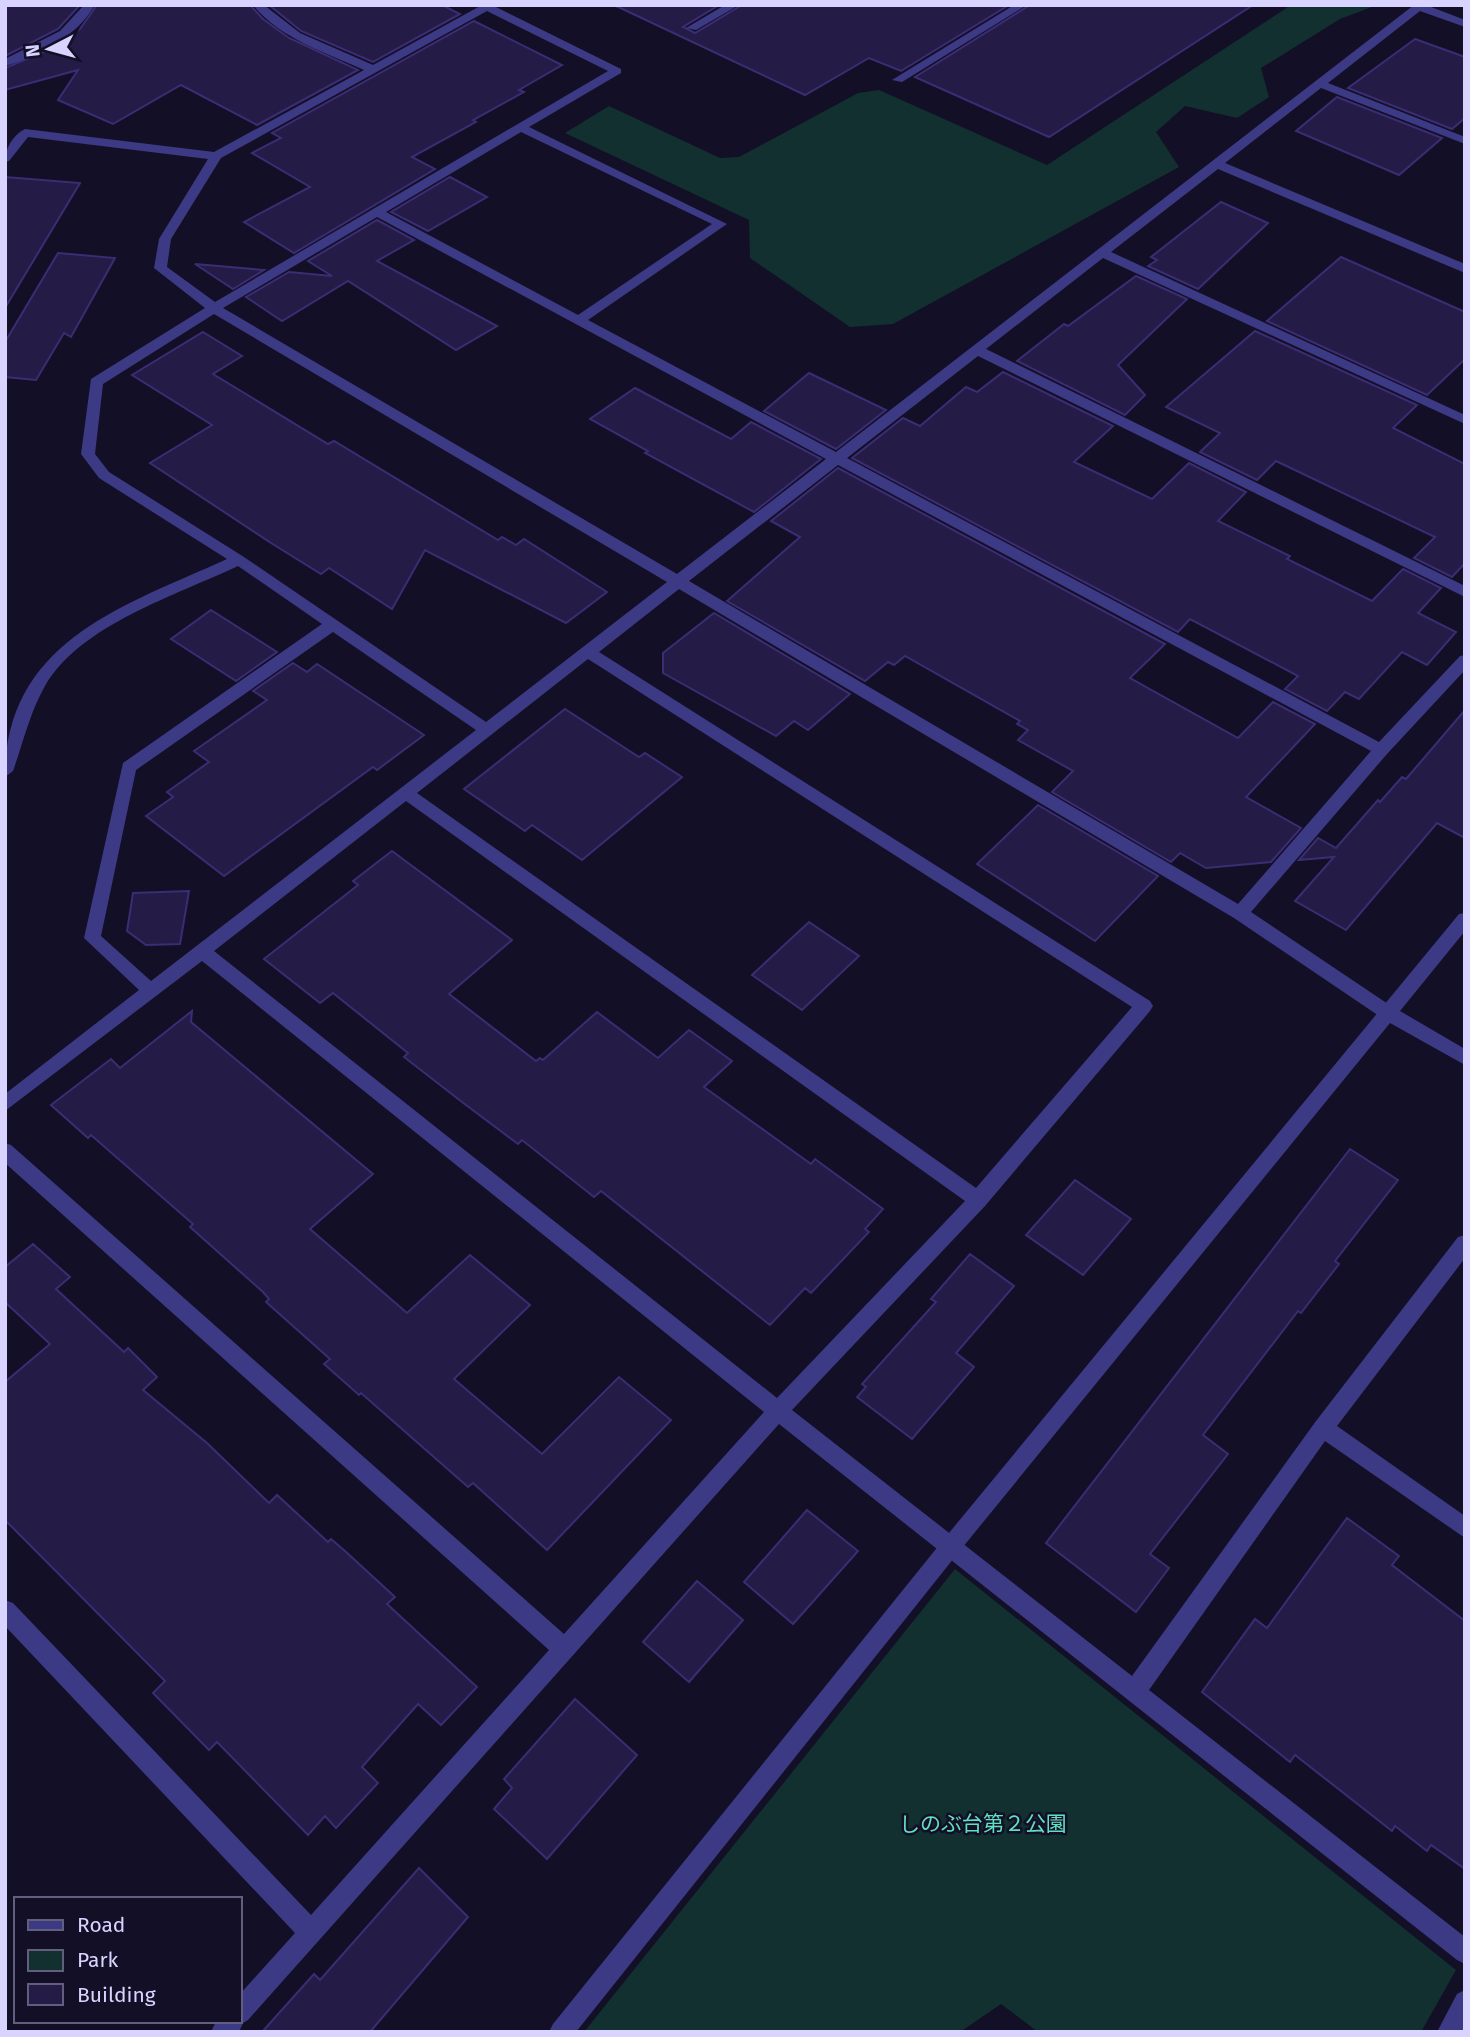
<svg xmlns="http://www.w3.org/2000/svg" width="1470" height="2037" font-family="'Fira Sans','Noto Sans JP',sans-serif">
  <rect width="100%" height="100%" fill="#130f26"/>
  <!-- green -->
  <g fill="#12302f">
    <polygon points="1291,5 1377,5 1340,19 1261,68 1269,97 1237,118 1185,106 1156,132 1179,167 893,324 850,327 750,258 749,220 565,133 609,106 720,158 739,157 858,93 879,90 1047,165"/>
    <polygon points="955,1569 1456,1970 1421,2032 1038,2032 1001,2004 960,2032 584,2032"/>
  </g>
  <!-- building -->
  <g fill="#241b47" stroke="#3b2d73" stroke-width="2">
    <polygon points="5,5 80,5 58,29 5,56"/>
    <polygon points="97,5 250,5 263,19 289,38 358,70 257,125 181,85 113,124 58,100 78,70 5,90 5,68 58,46 80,29"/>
    <polygon points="269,5 442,5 460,14 373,62 301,31"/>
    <polygon points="614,5 719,5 683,27 695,33 742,5 1009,5 901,71 869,58 805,95"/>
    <polygon points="1030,5 1253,5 1049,137 915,77"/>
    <polygon points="474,21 562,65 519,90 524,92 473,120 476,122 412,157 435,169 294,253 244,222 310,187 252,153 281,138 272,133"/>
    <polygon points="1415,39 1465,57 1465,118 1452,129 1348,88"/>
    <polygon points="1337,97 1442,138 1399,175 1296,131"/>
    <polygon points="5,177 80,183 5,308"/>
    <polygon points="450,177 487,197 428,231 391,212"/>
    <polygon points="1221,202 1268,223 1198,289 1148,266 1157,260 1151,257"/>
    <polygon points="377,220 414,240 377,261 497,326 456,350 348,281 282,321 246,297 289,272 332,276 308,261"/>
    <polygon points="58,253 115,258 71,337 64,333 36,380 5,377 5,342"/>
    <polygon points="1341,257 1465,312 1465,359 1427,395 1267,321"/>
    <polygon points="195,264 264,270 233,289"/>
    <polygon points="1136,276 1187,299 1118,365 1145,395 1125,415 1017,361 1064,324 1068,326"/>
    <polygon points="1255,331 1417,405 1393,428 1465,464 1465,563 1452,577 1414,558 1435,537 1276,461 1257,480 1200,452 1220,433 1166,407"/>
    <polygon points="203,332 242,356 213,374 328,444 334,441 498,540 502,537 516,545 524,539 607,592 566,623 425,550 392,609 329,568 321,574 271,543 150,463 212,425 132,375"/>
    <polygon points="1003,372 1113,426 1074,462 1152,499 1189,463 1246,492 1218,521 1290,556 1287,559 1372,601 1403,569 1441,588 1418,613 1456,632 1427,665 1402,652 1359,699 1345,692 1327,711 1285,689 1298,676 1190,619 1178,632 852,458 903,418 920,426 966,387 977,392"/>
    <polygon points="809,373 886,410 836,449 764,411"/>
    <polygon points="635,388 731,439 751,422 821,459 754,512 645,453 648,451 590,419"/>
    <polygon points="838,468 1165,644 1130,678 1238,738 1273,702 1315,724 1246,797 1301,828 1271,862 1206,868 1180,853 1171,862 1052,792 1073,771 1018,740 1028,730 1017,724 1020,721 905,656 894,665 888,662 865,681 727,601 800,537 771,521"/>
    <polygon points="211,610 277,652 236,681 171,639"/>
    <polygon points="714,613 850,694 808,730 794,721 776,736 663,673 663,653"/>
    <polygon points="293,663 307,672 317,664 424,735 377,770 373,767 224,876 146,816 173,797 167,792 209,762 194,751 267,700 253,691"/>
    <polygon points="565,709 639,757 645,753 682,777 582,860 532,825 525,831 464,789"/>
    <polygon points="1465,710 1465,838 1437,823 1346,930 1295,901 1334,857 1299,860 1318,838 1336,848 1378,800 1380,802 1402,777 1406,779"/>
    <polygon points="1038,805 1158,876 1095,941 977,864"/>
    <polygon points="392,851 512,940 449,994 536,1061 540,1058 543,1060 597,1012 658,1058 689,1030 732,1061 704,1087 811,1164 815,1159 883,1209 865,1229 869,1232 811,1293 805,1288 770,1325 601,1191 594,1197 522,1140 518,1144 462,1102 404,1057 408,1053 333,993 320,1003 264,959 358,885 353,881"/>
    <polygon points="189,891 180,944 146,945 127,931 133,893"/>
    <polygon points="809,922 859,956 802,1010 752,975"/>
    <polygon points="192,1011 191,1022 373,1174 310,1229 407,1313 470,1255 530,1305 454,1379 542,1454 619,1377 671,1420 547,1550 473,1483 468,1487 361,1393 359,1395 324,1364 330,1359 266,1302 269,1299 263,1292 190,1227 193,1224 91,1135 88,1138 51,1105 111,1059 120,1068"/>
    <polygon points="1350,1149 1398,1180 1335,1261 1339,1264 1301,1313 1298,1311 1203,1435 1228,1454 1150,1554 1169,1568 1136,1612 1046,1543"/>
    <polygon points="1075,1180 1131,1219 1083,1275 1026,1235"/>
    <polygon points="33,1244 70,1277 56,1289 124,1352 128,1348 157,1377 143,1390 207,1443 269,1503 277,1495 328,1542 331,1539 345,1551 395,1597 387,1604 477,1687 441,1725 418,1704 362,1767 378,1783 336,1828 325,1816 308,1835 217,1742 209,1750 153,1693 165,1681 5,1520 5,1382 50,1344 5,1302 5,1267"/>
    <polygon points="970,1254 1014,1286 956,1353 974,1367 912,1439 857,1397 866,1387 862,1384 936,1302 931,1299"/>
    <polygon points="807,1510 858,1551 793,1624 744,1582"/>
    <polygon points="1347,1518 1399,1556 1392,1565 1465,1621 1465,1869 1431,1845 1427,1851 1395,1826 1392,1831 1295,1755 1290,1762 1202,1692 1255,1619 1267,1628"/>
    <polygon points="697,1581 743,1620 689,1682 643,1642"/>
    <polygon points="575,1699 637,1755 547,1859 494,1809 512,1788 504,1779"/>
    <polygon points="419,1868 468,1917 370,2032 262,2032 314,1974 320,1980"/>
  </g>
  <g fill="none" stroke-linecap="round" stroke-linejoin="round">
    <!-- minor -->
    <g fill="#3d3a85" fill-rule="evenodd">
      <path d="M84,5h11c-19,32 -55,51 -90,61v-7l55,-28z"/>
      <path d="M253,5h11l36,28 73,32 109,-60h10l129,64v4l-92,54 198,97 -139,96 248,132 578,-447h12l39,15v7l-45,-16 -92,72 137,54v7l-144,-56 -96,75 240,101v9l-247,-104 -107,83 354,163v9l-362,-166 -117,91 479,237v11l-487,-241 -131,102 532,284 81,-86 5,-1v15l-78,84 -136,158 143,96 3,5 -3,5h-12l-148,-100 -555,-329 -80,63 551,349 3,5 -3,5 -165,195 -193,204 340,266 184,-255 142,-184 7,-2v23l-128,168 128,90v22l-140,-97 -176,249 316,247v27l-8,-4 -678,-536 -531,596 -5,3 -4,9h-28l5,-11h24v-27l55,-61 -290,-307v-26l8,3 298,312 238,-265 -544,-487v-20l6,2 553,489 200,-222 -562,-451 -197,150v-17l134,-104 -55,-52 39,-175 199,-139 -84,-58c-61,29 -158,59 -193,120 -15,26 -22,57 -32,85l-8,6c0,-136 119,-171 222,-218l-128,-81 -18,-24 10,-75 114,-71 -51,-40 5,-29 49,-80 -180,-22 -19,24 -4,1c0,-14 8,-27 20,-33l189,23 150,-82c-39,-18 -83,-31 -111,-65zM487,11l121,60 -393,231 -48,-35 4,-28 50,-81zM521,132l191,92 -134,91 -192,-103zM377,217l449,242 -149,115 -454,-266zM214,314l453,268 -181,140 -242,-165 -135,-85 -14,-18 8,-70zM838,465l533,286 -133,153 -549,-323zM333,632l143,98 -325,251 -50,-45 35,-166zM588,659l544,348 -156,181 -559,-395zM406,801l559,400 -188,197 -563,-447z"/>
      <polygon points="725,5 739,5 696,30 686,28"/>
      <polygon points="1014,5 1027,5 902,82 892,80"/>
      <polygon points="1465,1990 1465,2027 1462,2032 1437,2032 1457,1994"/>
    </g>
    <!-- tertiary -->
    <polygon fill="#3d3a85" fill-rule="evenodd" points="1465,913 1465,931 1400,1011 1465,1049 1465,1065 1390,1023 958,1553 576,2032 549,2032 553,2024 944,1539 1459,914"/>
  </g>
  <g text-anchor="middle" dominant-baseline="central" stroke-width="5" stroke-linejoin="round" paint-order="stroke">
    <!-- near-park labels -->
    <g font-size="21" fill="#5fe0c0" stroke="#130f26">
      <text x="983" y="1824">しのぶ台第２公園</text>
    </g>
  </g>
  <!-- border -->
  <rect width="1470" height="2037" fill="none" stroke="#d9d4ff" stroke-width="14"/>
  <!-- legend -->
  <rect x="14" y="1897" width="228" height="126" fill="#130f26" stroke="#625e7d" stroke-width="2"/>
  <rect x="28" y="1920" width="35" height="10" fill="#3d3a85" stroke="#625e7d" stroke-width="2"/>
  <text x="77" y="1932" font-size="21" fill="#d9d4ff">Road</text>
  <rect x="28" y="1950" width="35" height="21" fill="#12302f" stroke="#625e7d" stroke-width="2"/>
  <text x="77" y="1967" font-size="21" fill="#d9d4ff">Park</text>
  <rect x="28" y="1984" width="35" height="21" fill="#241b47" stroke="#625e7d" stroke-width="2"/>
  <text x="77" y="2002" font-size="21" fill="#d9d4ff">Building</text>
  <!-- north arrow -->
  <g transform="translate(49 49) rotate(264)" stroke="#130f26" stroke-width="5" paint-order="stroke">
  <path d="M0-5L12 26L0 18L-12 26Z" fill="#d9d4ff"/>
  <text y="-10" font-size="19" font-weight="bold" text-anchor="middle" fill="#d9d4ff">N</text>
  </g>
</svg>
